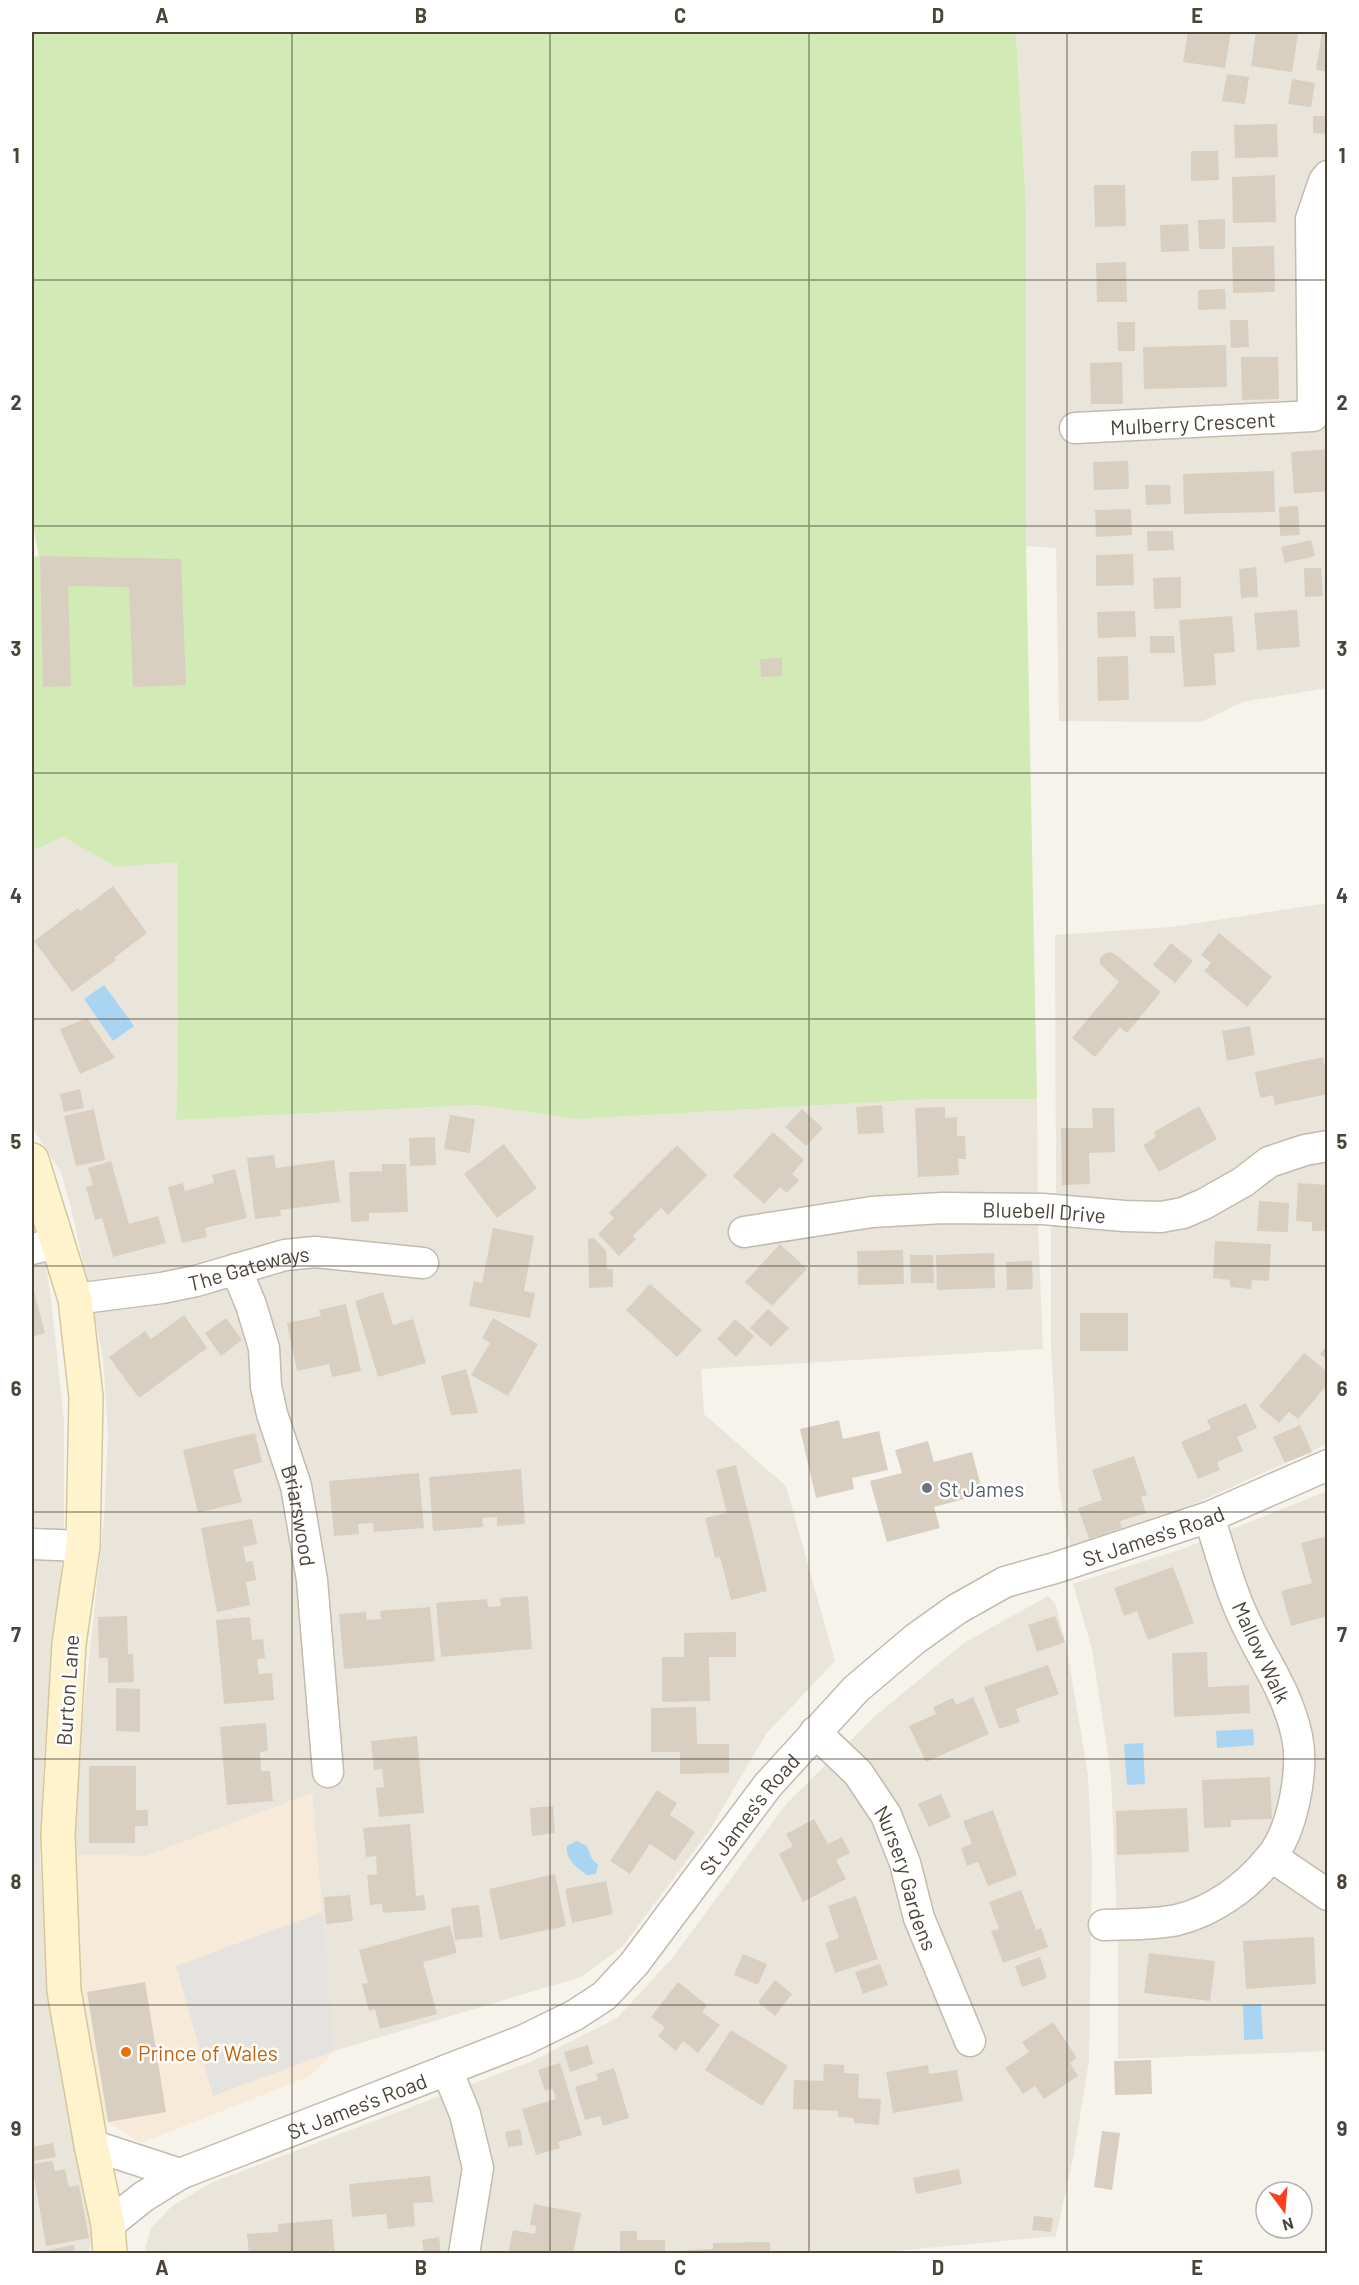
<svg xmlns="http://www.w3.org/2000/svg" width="1359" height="2285" font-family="Barlow,sans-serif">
  <rect width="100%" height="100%" fill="#f6f3ec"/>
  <!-- residential -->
  <g fill="#eae5da">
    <polygon points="1016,32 1327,32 1327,688 1242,702 1201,722 1059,721 1056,548 1026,546 1026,207"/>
    <polygon points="63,837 116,867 178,861 178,1073 176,1120 477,1105 577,1119 931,1099 1037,1099 1038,1226 1043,1349 701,1369 704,1414 786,1486 835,1661 766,1734 709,1831 622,1947 581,1977 334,2051 312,1793 146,1856 74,1855 78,1763 104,1519 108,1433 103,1358 74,1220 61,1172 36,1134 32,1124 32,851"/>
    <polygon points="1327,903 1327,1444 1172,1514 1071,1551 1059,1488 1051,1348 1051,1225 1056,1193 1055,935 1171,927"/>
    <polygon points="32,1207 41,1230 51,1299 64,1421 64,1521 58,1618 44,1753 40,1855 48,1985 95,2218 89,2253 32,2253"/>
    <polygon points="1327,1491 1327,2051 1118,2059 1118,1944 1111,1775 1092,1649 1073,1584 1185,1548"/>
    <polygon points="1048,1596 1055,1603 1066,1644 1088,1775 1092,1862 1089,2060 1074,2153 1056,2236 864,2254 144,2254 151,2228 172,2206 213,2182 530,2062 617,2018 673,1957 787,1803 875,1716 964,1643"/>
  </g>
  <!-- commercial -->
  <polygon fill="#f7ead8" points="312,1793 334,2051 310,2076 141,2143 104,2120 76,1961 74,1855 146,1856"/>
  <!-- green -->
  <polygon fill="#d2eab5" points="32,32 1016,32 1026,207 1026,546 1037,1099 931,1099 577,1119 477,1105 176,1120 178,1073 178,862 116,867 63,837 32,851 32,557 39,556 32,521"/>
  <!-- parking -->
  <g fill="#e5e3e0">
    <polygon points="32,1795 37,1795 38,1869 32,1869"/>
    <polygon points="323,1912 334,2051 213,2096 176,1966"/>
  </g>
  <!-- water -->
  <g fill="#a9d4f2">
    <polygon points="104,985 134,1026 113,1041 84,999"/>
    <polygon points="1253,1729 1254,1745 1217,1748 1216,1731"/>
    <polygon points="1143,1743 1145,1784 1127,1785 1124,1744"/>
    <path d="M577,1841l10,5 5,13 6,6 -2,9 -9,1c-10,-7 -22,-16 -20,-29z"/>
    <polygon points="1261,2004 1263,2039 1244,2040 1243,2005"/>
  </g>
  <!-- building -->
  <g fill="#d8cfc1">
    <polygon points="1188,32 1231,32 1225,68 1183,62"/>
    <polygon points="1256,32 1298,34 1292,72 1251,66"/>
    <polygon points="1322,32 1328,33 1328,72 1316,70"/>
    <polygon points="1227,74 1249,77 1245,104 1222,101"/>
    <polygon points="1292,79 1315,83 1311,107 1288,104"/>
    <polygon points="1313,116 1328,116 1328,134 1313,133"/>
    <polygon points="1277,124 1278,157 1235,158 1234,125"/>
    <polygon points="1191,151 1218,151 1219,180 1191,181"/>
    <polygon points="1275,175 1276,222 1233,223 1232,177"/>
    <polygon points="1094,185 1125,185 1126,226 1095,227"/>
    <polygon points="1225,219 1225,249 1199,249 1198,220"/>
    <polygon points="1188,224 1189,251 1161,252 1160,225"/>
    <polygon points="1274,246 1275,292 1233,293 1232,247"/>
    <polygon points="1126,262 1127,302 1097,302 1096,263"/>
    <polygon points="1225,289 1226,309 1198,310 1198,290"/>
    <polygon points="1230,320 1248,320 1249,347 1231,348"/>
    <polygon points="1117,322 1135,322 1135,351 1118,351"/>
    <polygon points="1226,345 1227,387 1144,389 1143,347"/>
    <polygon points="1241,357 1278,357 1279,399 1242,400"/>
    <polygon points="1122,362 1123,404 1091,404 1090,363"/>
    <polygon points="1328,449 1328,491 1294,494 1291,452"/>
    <polygon points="1128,461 1129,489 1094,490 1093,462"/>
    <polygon points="1274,471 1275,512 1184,514 1183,474"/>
    <polygon points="1145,485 1170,485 1171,504 1146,505"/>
    <polygon points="1298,506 1300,535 1280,536 1279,507"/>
    <polygon points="1131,509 1132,535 1096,537 1095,510"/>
    <polygon points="1147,531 1173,531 1174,550 1148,551"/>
    <polygon points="1311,540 1315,556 1285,563 1281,547"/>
    <polygon points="1133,554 1134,585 1096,586 1096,555"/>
    <polygon points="40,556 181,559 186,685 133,687 129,587 68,586 71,686 43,687"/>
    <polygon points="1256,567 1258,597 1241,598 1239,569"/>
    <polygon points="1304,568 1321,568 1323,596 1305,597"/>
    <polygon points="1181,577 1181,608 1154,609 1153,578"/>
    <polygon points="1297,610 1300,647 1257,650 1254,613"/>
    <polygon points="1135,611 1136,637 1098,638 1097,612"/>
    <polygon points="1232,616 1235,652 1214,654 1216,685 1184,687 1179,620"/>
    <polygon points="1150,636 1174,636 1175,653 1150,653"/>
    <polygon points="1128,656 1129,700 1098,701 1097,657"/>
    <polygon points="782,658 782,676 761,677 760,659"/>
    <polygon points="113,886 147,933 114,958 116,960 72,992 34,941 78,908 80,911"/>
    <polygon points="1219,933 1272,977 1247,1007 1204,971 1211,963 1201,955"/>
    <polygon points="1171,943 1193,961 1175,983 1153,965"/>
    <polygon points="1110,952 1116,955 1161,992 1127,1033 1120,1027 1095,1057 1072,1038 1119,982 1100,964 1100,958 1104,954"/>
    <polygon points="87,1018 115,1058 80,1074 60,1029"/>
    <polygon points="1250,1026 1255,1055 1227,1061 1222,1031"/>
    <polygon points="1323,1057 1328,1081 1328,1094 1275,1105 1273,1095 1260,1098 1255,1072"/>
    <polygon points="80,1089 84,1108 64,1112 60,1094"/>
    <polygon points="882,1105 884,1133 858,1134 856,1107"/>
    <polygon points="1199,1106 1217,1139 1159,1172 1143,1145 1156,1137 1154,1132"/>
    <polygon points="945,1107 945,1118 957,1117 957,1136 965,1136 966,1159 958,1159 959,1175 918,1177 915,1108"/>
    <polygon points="1092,1108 1114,1108 1115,1152 1089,1153 1090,1184 1062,1185 1061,1128 1093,1128"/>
    <polygon points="94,1109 105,1160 76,1166 64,1116"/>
    <polygon points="802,1109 823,1128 806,1146 785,1127"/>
    <polygon points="450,1115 475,1119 470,1153 444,1149"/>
    <polygon points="773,1132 804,1160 792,1174 799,1180 787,1193 780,1187 764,1204 733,1176"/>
    <polygon points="435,1137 436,1165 410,1166 409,1138"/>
    <polygon points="504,1144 537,1188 497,1218 464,1174"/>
    <polygon points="677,1145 707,1175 668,1215 661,1208 633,1236 636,1239 619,1256 598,1234 614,1218 609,1213"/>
    <polygon points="274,1155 276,1168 334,1160 340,1202 280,1210 281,1216 255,1219 247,1158"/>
    <polygon points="111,1161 129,1224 158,1216 166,1243 113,1257 102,1218 95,1220 86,1187 93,1185 88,1168"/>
    <polygon points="382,1164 406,1164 408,1212 369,1213 369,1221 351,1222 349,1172 382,1171"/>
    <polygon points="235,1169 247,1218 205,1228 207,1237 182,1243 168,1187 183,1183 185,1191 214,1183 212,1175"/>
    <polygon points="1298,1183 1328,1185 1328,1231 1312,1231 1312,1222 1296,1221"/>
    <polygon points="1259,1201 1289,1203 1288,1232 1257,1231"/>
    <polygon points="493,1228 534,1236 524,1291 535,1293 530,1318 469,1306 474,1281 482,1283"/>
    <polygon points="594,1238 606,1251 607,1269 613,1269 613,1287 589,1288 588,1239"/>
    <polygon points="1215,1241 1271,1244 1269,1281 1252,1280 1251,1289 1230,1287 1230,1280 1213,1278"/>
    <polygon points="780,1244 807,1269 772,1306 745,1282"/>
    <polygon points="903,1250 904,1284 858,1285 857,1251"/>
    <polygon points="994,1253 995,1288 937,1290 936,1255"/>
    <polygon points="910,1255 933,1255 934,1283 911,1283"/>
    <polygon points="1032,1261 1033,1289 1007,1290 1006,1262"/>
    <polygon points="32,1284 45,1333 32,1337"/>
    <polygon points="650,1284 702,1330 677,1357 626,1310"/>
    <polygon points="383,1292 393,1325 413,1319 426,1363 378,1377 355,1301"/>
    <polygon points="346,1304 361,1371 332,1377 329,1364 297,1371 287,1323 321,1316 319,1310"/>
    <polygon points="768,1309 789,1328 771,1347 750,1328"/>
    <rect x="1080" y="1313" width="48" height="38"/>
    <polygon points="184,1315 207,1348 139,1398 109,1357 145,1331 151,1339"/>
    <polygon points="226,1318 242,1340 221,1356 205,1333"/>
    <polygon points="493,1318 538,1344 508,1396 471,1375 490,1343 482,1338"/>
    <polygon points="735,1319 754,1336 736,1357 717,1339"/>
    <polygon points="1328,1344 1328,1360 1320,1354"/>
    <polygon points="1304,1353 1328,1372 1328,1384 1298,1419 1289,1412 1279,1423 1259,1406"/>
    <polygon points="466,1369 478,1413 451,1415 441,1376"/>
    <polygon points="1246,1403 1257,1428 1237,1437 1243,1451 1217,1462 1220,1470 1198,1479 1181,1442 1211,1429 1207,1420"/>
    <polygon points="839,1420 843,1439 879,1431 888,1470 852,1478 854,1489 816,1498 800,1429"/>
    <polygon points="1300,1425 1312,1452 1285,1463 1273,1437"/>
    <polygon points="255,1433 262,1462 233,1470 242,1502 198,1513 183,1450"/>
    <polygon points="928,1441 934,1462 972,1452 983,1494 934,1507 940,1528 887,1542 870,1481 902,1473 895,1450"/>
    <polygon points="1134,1456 1147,1495 1141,1497 1146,1513 1120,1521 1122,1528 1089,1539 1078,1508 1102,1500 1092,1470"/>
    <polygon points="736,1465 767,1591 731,1600 720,1557 715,1558 705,1518 727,1513 716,1470"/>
    <polygon points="521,1469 525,1524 497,1526 497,1517 482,1518 483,1527 433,1531 429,1477"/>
    <polygon points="419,1473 424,1528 374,1532 373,1523 358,1524 359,1534 334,1536 329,1481"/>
    <polygon points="252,1519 257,1544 243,1547 246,1562 253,1561 256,1580 246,1582 250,1605 217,1612 201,1528"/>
    <polygon points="1328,1536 1328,1616 1291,1626 1281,1591 1312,1583 1301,1543"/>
    <polygon points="1173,1567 1194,1623 1148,1640 1137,1611 1124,1616 1114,1588"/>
    <polygon points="528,1596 532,1649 441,1657 436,1603 487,1599 488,1607 501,1606 500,1598"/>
    <polygon points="430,1607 435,1661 344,1669 339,1614 366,1612 367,1620 381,1619 380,1611"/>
    <polygon points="127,1616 128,1654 133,1654 134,1682 108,1683 108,1658 99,1658 98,1617"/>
    <polygon points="1055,1616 1065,1642 1037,1652 1028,1625"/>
    <polygon points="250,1617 252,1640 263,1639 265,1658 257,1659 259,1674 272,1673 274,1700 224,1704 216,1620"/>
    <polygon points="736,1632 736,1657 709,1657 710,1701 662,1702 662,1657 684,1657 684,1633"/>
    <polygon points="1207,1652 1208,1687 1249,1685 1250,1713 1174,1717 1172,1653"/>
    <polygon points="1048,1665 1059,1694 1016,1709 1020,1722 999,1729 984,1687"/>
    <polygon points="116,1688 140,1689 140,1732 116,1731"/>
    <polygon points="973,1697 989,1734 926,1762 909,1726 936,1714 933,1707 953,1698 956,1705"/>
    <polygon points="696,1707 697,1744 729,1744 729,1773 680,1774 680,1752 651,1752 651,1708"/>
    <polygon points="266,1723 268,1751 260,1752 261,1771 270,1771 273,1801 227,1805 220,1727"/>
    <polygon points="417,1736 424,1813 379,1817 376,1788 384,1787 382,1769 374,1770 371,1741"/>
    <polygon points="89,1766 136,1766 136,1810 148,1810 148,1826 135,1826 135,1843 89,1843"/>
    <polygon points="1270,1777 1272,1819 1231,1820 1231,1827 1204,1828 1202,1780"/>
    <polygon points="657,1790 677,1803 670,1815 695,1832 675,1861 650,1844 630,1874 610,1861"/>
    <polygon points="941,1794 951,1817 929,1827 918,1804"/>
    <polygon points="553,1806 555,1833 532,1836 530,1808"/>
    <polygon points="1187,1808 1189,1852 1117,1855 1116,1811"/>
    <polygon points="993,1810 1017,1875 988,1886 978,1862 967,1866 961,1848 972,1844 963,1821"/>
    <polygon points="814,1819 828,1844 842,1837 850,1853 836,1860 846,1879 803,1902 779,1854 793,1846 786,1834"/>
    <polygon points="410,1824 416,1896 424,1895 426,1910 383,1913 382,1904 370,1905 367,1875 377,1874 376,1856 366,1857 363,1828"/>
    <polygon points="555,1874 566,1926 500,1940 489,1889"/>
    <polygon points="606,1881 613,1914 572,1923 565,1889"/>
    <polygon points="1021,1890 1036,1930 1041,1928 1048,1947 1003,1963 991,1931 999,1929 989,1902"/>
    <polygon points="350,1895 353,1921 326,1924 324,1897"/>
    <polygon points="856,1896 878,1959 835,1973 825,1943 839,1938 828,1906"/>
    <polygon points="479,1905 483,1937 455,1940 451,1908"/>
    <polygon points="450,1925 457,1953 423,1962 437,2014 380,2029 375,2009 369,2011 362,1984 368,1983 359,1950"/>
    <polygon points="1314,1937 1316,1984 1246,1989 1243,1941"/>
    <polygon points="1149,1953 1215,1961 1210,2001 1144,1993"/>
    <polygon points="743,1954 767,1964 758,1985 734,1975"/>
    <polygon points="1040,1957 1047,1978 1022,1987 1015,1966"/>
    <polygon points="880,1964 888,1985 863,1994 855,1972"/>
    <polygon points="775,1980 792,1994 775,2016 758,2002"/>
    <polygon points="145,1982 166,2112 108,2122 87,1992"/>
    <polygon points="678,1982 707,2005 702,2012 720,2025 698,2053 683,2041 676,2051 658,2036 665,2027 651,2017"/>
    <polygon points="1053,2022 1077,2058 1070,2063 1078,2076 1044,2099 1035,2086 1023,2094 1005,2068 1029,2052 1022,2042"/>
    <polygon points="731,2030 788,2066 762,2106 705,2070"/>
    <polygon points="588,2045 593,2064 570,2072 564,2052"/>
    <polygon points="1151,2060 1152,2094 1115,2095 1114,2061"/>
    <polygon points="560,2063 582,2135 558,2142 560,2148 536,2155 522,2109 556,2099 553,2089 545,2091 538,2070"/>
    <polygon points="824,2064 844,2065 844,2073 859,2074 858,2098 881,2099 879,2125 854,2123 854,2118 838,2117 838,2111 793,2109 794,2080 823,2081"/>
    <polygon points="928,2065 929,2074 957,2070 963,2101 893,2113 886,2072"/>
    <polygon points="614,2068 629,2118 603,2126 600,2116 585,2120 575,2087 598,2080 596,2074"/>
    <polygon points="520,2129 523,2145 508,2147 505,2132"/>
    <polygon points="1102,2131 1120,2133 1112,2190 1094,2187"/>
    <polygon points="53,2143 56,2157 34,2161 32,2147"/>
    <polygon points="52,2161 55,2171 65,2169 69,2187 79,2185 89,2238 46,2246 32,2164"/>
    <polygon points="959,2169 962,2184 916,2194 913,2178"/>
    <polygon points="430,2176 433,2202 413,2203 415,2226 388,2229 386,2214 352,2217 349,2184"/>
    <polygon points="534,2204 581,2213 573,2254 508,2254 513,2230 535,2234 536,2226 530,2225"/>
    <polygon points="1034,2216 1053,2218 1051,2232 1032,2230"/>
    <polygon points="332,2219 335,2254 249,2254 247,2234 278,2232 278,2224"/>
    <polygon points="620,2231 637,2231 637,2240 665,2240 665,2254 620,2254"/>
    <polygon points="439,2237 441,2254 424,2254 422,2240"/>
    <polygon points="770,2242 770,2254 687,2254 687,2250 713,2249 713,2243"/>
    <polygon points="74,2245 75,2254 44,2254 44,2251"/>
  </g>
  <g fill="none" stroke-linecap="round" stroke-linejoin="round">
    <defs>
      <g id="street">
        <path id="s1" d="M1075,428l238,-12 -2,-197 13,-38 4,-5"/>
        <path id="s2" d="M744,1232l128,-20 71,-4 100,1 81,7 37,1 22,-4 21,-9 39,-22 26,-20 36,-12 23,-4"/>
        <polyline points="32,1249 57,1243"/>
        <path id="s3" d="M236,1269l15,36 13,43 2,38 6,28 24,72 16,94 16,192"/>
        <path id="s4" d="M75,1299l87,-11 34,-7 89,-26 30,-3 108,11"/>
        <polyline points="32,1544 83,1546"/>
        <path id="s5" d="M815,1732l43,41 28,42 19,48 14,55 51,123"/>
        <polyline points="1272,1857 1328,1895"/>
        <path d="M1104,1925c24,-1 49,0 73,-5 37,-9 69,-33 93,-62 23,-27 34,-88 27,-122 -10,-45 -31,-71 -50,-111 -17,-34 -26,-72 -38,-108"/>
        <polyline points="447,2070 465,2114 478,2168 464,2254"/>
        <polyline points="91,2145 180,2174"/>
        <path id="s6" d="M108,2225l35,-28 37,-23 344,-134 51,-25 29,-19 30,-32 134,-179 88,-96 59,-50 42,-30 48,-27 50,-14 154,-51 119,-52"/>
      </g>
      <polyline id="secondary" points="32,1160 75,1299 86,1397 83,1546 69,1644 58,1835 64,1991 91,2145 108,2225 110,2254"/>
    </defs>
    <!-- street casing -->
    <use href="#street" stroke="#c2bbae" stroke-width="33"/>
    <!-- secondary casing -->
    <use href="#secondary" stroke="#d6c79b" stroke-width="36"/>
    <!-- street -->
    <use href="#street" stroke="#fff" stroke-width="30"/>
    <!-- secondary -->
    <use href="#secondary" stroke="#fff3cd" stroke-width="33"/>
  </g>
  <!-- grid -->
  <path fill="none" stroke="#4b4439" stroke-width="1.5" stroke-opacity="0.55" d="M292,32v2222M550,32v2222M809,32v2222M1067,32v2222M32,280h1296M32,526h1296M32,773h1296M32,1019h1296M32,1266h1296M32,1512h1296M32,1759h1296M32,2005h1296"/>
  <!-- markers -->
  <circle fill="#6b7280" stroke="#fff" stroke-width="2" cx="927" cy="1488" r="6"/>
  <circle fill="#e8710a" stroke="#fff" stroke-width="2" cx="126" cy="2052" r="6"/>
  <g text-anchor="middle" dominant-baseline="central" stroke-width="5" stroke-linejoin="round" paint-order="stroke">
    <!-- street labels -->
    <g font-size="21" fill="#4b4439" stroke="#fff">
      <text stroke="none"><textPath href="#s1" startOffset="118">Mulberry Crescent</textPath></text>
      <text stroke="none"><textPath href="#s2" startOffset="302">Bluebell Drive</textPath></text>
      <text stroke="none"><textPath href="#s4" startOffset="177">The Gateways</textPath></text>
      <text stroke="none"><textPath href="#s3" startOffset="256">Briarswood</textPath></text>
      <text stroke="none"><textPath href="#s6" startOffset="1286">St James's Road</textPath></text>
      <text transform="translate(1262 1652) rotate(65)">Mallow Walk</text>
      <text transform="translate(67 1690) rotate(-86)">Burton Lane</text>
      <text stroke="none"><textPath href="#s6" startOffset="782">St James's Road</textPath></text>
      <text stroke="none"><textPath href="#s5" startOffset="176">Nursery Gardens</textPath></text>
      <text stroke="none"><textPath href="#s6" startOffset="278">St James's Road</textPath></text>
    </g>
    <!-- worship labels -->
    <g font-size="21" fill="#5b616d" stroke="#fff" text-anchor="start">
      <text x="939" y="1488">St James</text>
    </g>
    <!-- food labels -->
    <g font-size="21" fill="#c56008" stroke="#fff" text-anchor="start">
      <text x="138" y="2052">Prince of Wales</text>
    </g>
  </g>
  <!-- border -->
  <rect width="1359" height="2285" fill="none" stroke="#ffffff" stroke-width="66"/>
  <!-- north arrow -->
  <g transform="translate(1284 2210) rotate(164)"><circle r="28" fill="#ffffff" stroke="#b7b4b0" stroke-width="1.5"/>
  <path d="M0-4.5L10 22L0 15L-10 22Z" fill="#fc3f1d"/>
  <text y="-9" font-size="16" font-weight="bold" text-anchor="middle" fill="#4b4439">N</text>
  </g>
  <rect x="33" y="33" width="1293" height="2219" fill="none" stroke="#4b4439" stroke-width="2"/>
  <g font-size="20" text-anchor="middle" font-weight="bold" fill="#4b4439">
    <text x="162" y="23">A</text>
    <text x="421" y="23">B</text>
    <text x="680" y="23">C</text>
    <text x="938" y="23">D</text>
    <text x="1197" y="23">E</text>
    <text x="16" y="163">1</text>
    <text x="1342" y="163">1</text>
    <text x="16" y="410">2</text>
    <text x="1342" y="410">2</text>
    <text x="16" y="656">3</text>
    <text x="1342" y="656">3</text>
    <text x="16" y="903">4</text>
    <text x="1342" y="903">4</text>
    <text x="16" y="1149">5</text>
    <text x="1342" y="1149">5</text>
    <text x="16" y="1396">6</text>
    <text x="1342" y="1396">6</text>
    <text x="16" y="1642">7</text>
    <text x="1342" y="1642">7</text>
    <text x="16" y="1889">8</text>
    <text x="1342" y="1889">8</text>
    <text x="16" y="2136">9</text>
    <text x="1342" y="2136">9</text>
    <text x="162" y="2275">A</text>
    <text x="421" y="2275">B</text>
    <text x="680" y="2275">C</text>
    <text x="938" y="2275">D</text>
    <text x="1197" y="2275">E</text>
  </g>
</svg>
